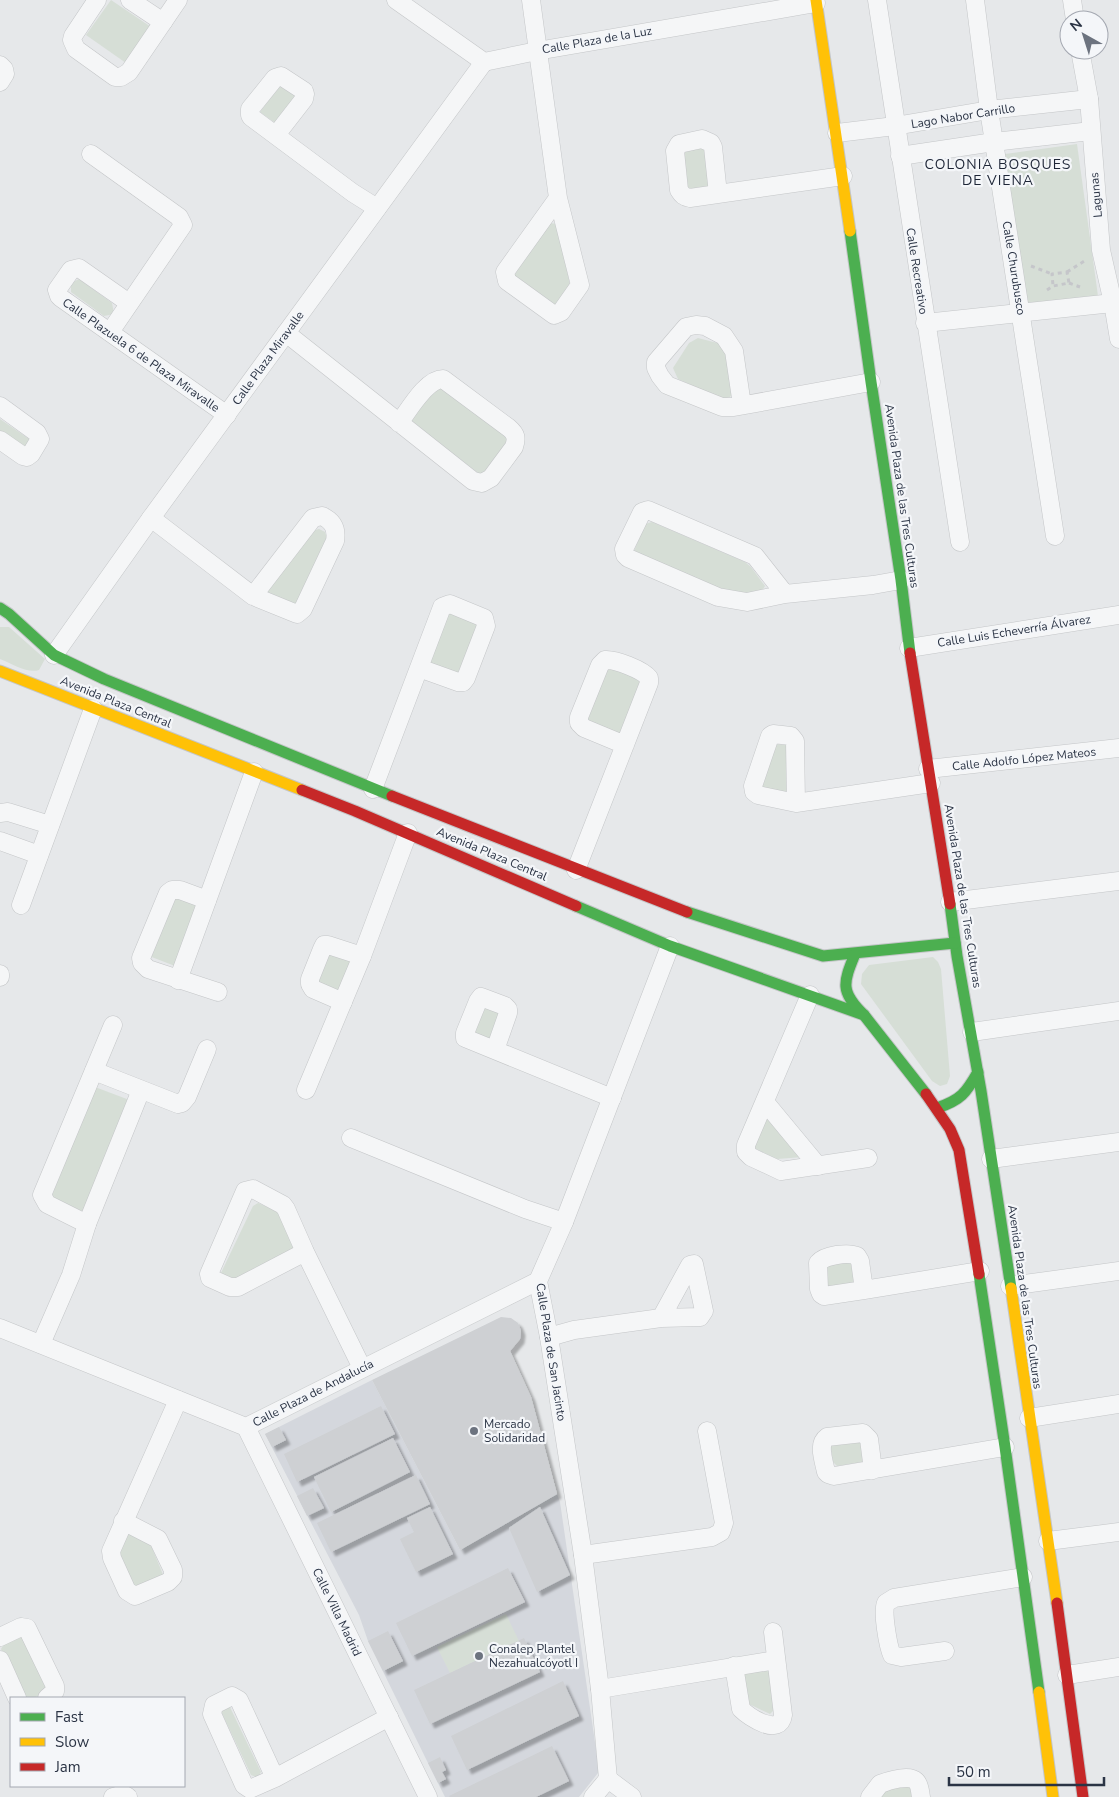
<svg xmlns="http://www.w3.org/2000/svg" width="1119" height="1797" font-family="'Nunito Sans',sans-serif">
  <defs>
    <filter id="shadow"><feDropShadow dx="4.5" dy="4.5" stdDeviation="1" flood-color="#0004"/></filter>
  </defs>
  <rect width="100%" height="100%" fill="#e6e8ea"/>
  <!-- built -->
  <polygon fill="#d4d7dd" points="372,1380 460,1550 557,1494 560,1502 598,1763 598,1773 579,1797 445,1797 428,1763 368,1641 359,1615 265,1434"/>
  <!-- green -->
  <g fill="#d6ded6">
    <polygon points="111,0 151,27 126,63 86,35"/>
    <polygon points="283,81 301,94 278,125 260,112"/>
    <polygon points="1077,144 1098,296 1027,307 1005,154"/>
    <polygon points="704,148 709,186 688,189 683,150"/>
    <polygon points="549,223 558,224 570,285 559,304 552,306 513,277"/>
    <polygon points="79,279 112,303 114,314 104,316 71,292 71,283"/>
    <polygon points="698,338 721,344 726,352 733,393 730,397 722,399 678,379 673,368 689,343"/>
    <polygon points="439,384 510,438 482,476 410,421"/>
    <polygon points="0,419 32,441 25,450 0,432"/>
    <polygon points="652,522 745,562 751,567 765,586 762,591 738,596 718,591 634,551 645,524"/>
    <polygon points="319,529 325,532 327,538 296,606 269,594 266,588 312,531"/>
    <polygon points="449,608 480,620 457,675 428,664"/>
    <path d="M0,627h9l36,32 -6,11c-12,4 -28,-7 -39,-11z"/>
    <polygon points="609,666 642,680 620,735 587,721"/>
    <polygon points="774,744 787,745 788,795 762,789"/>
    <polygon points="172,895 198,905 175,966 149,956"/>
    <polygon points="327,953 354,962 342,993 316,984"/>
    <polygon points="933,957 938,962 941,969 950,1076 947,1084 940,1086 932,1081 861,984 862,974 869,965"/>
    <polygon points="483,1005 501,1012 490,1043 471,1036"/>
    <polygon points="95,1087 132,1101 87,1213 51,1198"/>
    <polygon points="768,1116 803,1157 777,1159 754,1148"/>
    <polygon points="258,1203 279,1212 297,1248 237,1282 220,1275 253,1206"/>
    <polygon points="852,1261 858,1284 825,1289 825,1264"/>
    <polygon points="859,1433 867,1457 863,1462 837,1466 833,1462 830,1442"/>
    <polygon points="128,1532 150,1543 164,1577 136,1590 119,1553"/>
    <polygon points="506,1614 519,1641 450,1673 437,1647"/>
    <path d="M20,1636l7,1 23,50c-5,9 -19,13 -28,10l-21,-48 3,-5z"/>
    <polygon points="769,1669 775,1709 770,1714 747,1703 744,1673"/>
    <polygon points="228,1703 261,1772 259,1775 256,1777 251,1775 219,1707"/>
    <polygon points="912,1787 916,1797 878,1797 883,1788"/>
  </g>
  <!-- building -->
  <g fill="#ced0d3" filter="url(#shadow)">
    <polygon points="501,1317 511,1318 518,1323 521,1331 520,1339 510,1351 531,1397 557,1494 460,1550 372,1380"/>
    <polygon points="381,1406 395,1434 297,1482 284,1454"/>
    <polygon points="279,1427 286,1440 272,1447 265,1434"/>
    <polygon points="393,1438 410,1472 331,1512 314,1477"/>
    <polygon points="416,1475 430,1504 331,1552 317,1523"/>
    <polygon points="313,1488 324,1508 307,1516 297,1496"/>
    <polygon points="430,1507 453,1554 416,1572 400,1539 414,1532 407,1518"/>
    <polygon points="540,1507 570,1575 537,1592 509,1528"/>
    <polygon points="508,1568 525,1602 412,1656 396,1623"/>
    <polygon points="388,1631 403,1661 383,1671 368,1641"/>
    <polygon points="524,1638 540,1672 430,1724 414,1690"/>
    <polygon points="563,1681 579,1716 467,1770 451,1736"/>
    <polygon points="552,1746 569,1781 536,1797 450,1797 449,1796"/>
    <polygon points="440,1757 446,1770 442,1772 446,1779 438,1783 428,1763"/>
  </g>
  <g fill="none" stroke-linecap="round" stroke-linejoin="round">
    <defs>
      <g id="street">
        <polyline points="97,0 73,36 72,40 76,49 115,77 121,77 129,72 178,0"/>
        <polyline points="130,0 163,22"/>
        <polyline points="396,0 484,62 537,51 816,3"/>
        <polyline points="531,0 558,198 580,285 561,312 554,315 507,281 505,272 558,198"/>
        <polyline points="877,0 960,542"/>
        <polyline points="975,0 989,110 1055,536"/>
        <polyline points="1072,0 1075,20"/>
        <polyline points="1080,50 1089,99 1101,250 1113,303 1119,339"/>
        <polyline points="0,65 4,69 5,74 0,82"/>
        <polyline points="837,133 895,126 989,110 1089,99"/>
        <polyline points="276,135 304,99 305,94 304,91 281,76 275,78 250,109 250,115 251,117 353,193 377,208"/>
        <polyline points="91,154 179,217 183,225 110,332"/>
        <polyline points="900,156 994,142 1091,131"/>
        <path d="M718,194l-5,-47 -2,-4 -9,-4 -23,5 -4,7 4,39c3,5 5,7 11,8l153,-22"/>
        <polyline points="129,303 79,268 71,270 57,290 59,296 61,298 227,415"/>
        <polyline points="925,323 1113,303"/>
        <path d="M286,333l187,148 9,2 9,-5 23,-31c3,-9 2,-13 -5,-19l-66,-49c-17,0 -34,31 -44,44"/>
        <polyline points="742,405 734,351 724,336 705,326 696,325 686,327 656,362 656,368 660,376 667,385 722,407 734,407 871,382"/>
        <polyline points="0,406 37,433 40,439 31,454 27,457 23,456 0,440"/>
        <path d="M151,518l102,78 44,18 6,-5 32,-68c2,-12 -2,-20 -13,-25l-9,2 -60,78"/>
        <polyline points="785,594 755,556 648,510 642,512 624,549 625,555 628,558 718,597 747,602 785,594 873,585 901,580"/>
        <polyline points="909,648 1119,615"/>
        <polyline points="54,655 151,518 484,62"/>
        <polyline points="928,769 1119,748"/>
        <polyline points="373,789 442,607 450,604 484,618 486,626 466,678 463,682 458,682 419,668"/>
        <polyline points="796,803 795,741 791,736 773,734 770,736 753,786 754,792 758,795 796,803 931,783"/>
        <polyline points="0,813 8,812 50,825"/>
        <polyline points="0,841 39,855"/>
        <path d="M576,870l73,-187v-5c-6,-8 -34,-19 -44,-18l-5,5 -21,52v6l5,5 41,17"/>
        <polyline points="207,900 180,890 172,890 168,893 141,958 142,963 148,969 218,992"/>
        <polyline points="950,902 1119,881"/>
        <polyline points="21,905 93,709"/>
        <polyline points="0,974 0,977"/>
        <polyline points="178,980 254,772"/>
        <polyline points="810,995 746,1145 746,1152 751,1157 781,1171 868,1158"/>
        <polyline points="343,1002 313,989 310,984 310,979 322,949 324,945 328,945 362,956"/>
        <polyline points="972,1032 1119,1011"/>
        <polyline points="495,1050 508,1013 508,1009 505,1006 481,997 478,1001 465,1033 465,1038 612,1098"/>
        <polyline points="94,1071 178,1104 182,1103 187,1097 207,1049"/>
        <polyline points="306,1090 362,956 408,833"/>
        <polyline points="765,1102 818,1166"/>
        <polyline points="351,1138 525,1209 564,1222"/>
        <polyline points="991,1159 1119,1142"/>
        <polyline points="87,1224 47,1204 42,1195 113,1025"/>
        <polyline points="305,1252 238,1287 230,1287 210,1278 209,1274 245,1191 253,1189 283,1205 286,1209 305,1252 362,1368"/>
        <polyline points="1010,1286 1119,1271"/>
        <path d="M864,1290l-4,-29 -3,-5c-9,-4 -32,-1 -39,7l1,26 2,5 3,2 40,-6 116,-19"/>
        <polyline points="0,1328 246,1427 538,1281"/>
        <polyline points="549,1337 574,1330 661,1318 700,1317 704,1311 694,1264 690,1265 661,1318"/>
        <polyline points="41,1344 71,1275 87,1224 141,1090"/>
        <polyline points="1029,1418 1119,1404"/>
        <polyline points="246,1427 428,1797"/>
        <path d="M873,1470l-4,-31 -6,-6 -36,4c-10,7 -3,24 -1,35l2,2 6,2 171,-29"/>
        <polyline points="123,1521 158,1539 173,1570 173,1577 168,1582 135,1596 127,1591 112,1558 111,1551 178,1400"/>
        <polyline points="1048,1541 1119,1532"/>
        <polyline points="583,1555 712,1537 721,1532 724,1523 707,1431"/>
        <polyline points="0,1637 21,1627 27,1628 55,1686 55,1691 47,1698"/>
        <path d="M945,1651l-44,6 -9,-2c-4,-9 -10,-43 -6,-52l8,-5 129,-21"/>
        <polyline points="0,1660 17,1698"/>
        <path d="M734,1666l7,43c9,9 39,28 42,6l-10,-83"/>
        <polyline points="1067,1675 1119,1667"/>
        <polyline points="600,1689 776,1660"/>
        <polyline points="275,1778 239,1700 232,1696 214,1705 212,1714 244,1785 250,1789 275,1778 389,1717"/>
        <polyline points="608,1779 600,1689 583,1555 549,1337 538,1281 564,1222 670,946"/>
        <polyline points="608,1779 632,1797"/>
        <polyline points="113,1797 123,1794 128,1797"/>
        <polyline points="593,1797 608,1779"/>
        <path d="M870,1797l10,-13c8,-3 29,-10 36,-3 4,4 4,11 5,16"/>
      </g>
      <g id="fast">
        <polyline points="850,231 871,382 901,580 910,653"/>
        <polyline points="0,608 9,614 54,655 104,679 392,796"/>
        <polyline points="950,904 957,956 981,1091 1011,1288"/>
        <polyline points="576,906 670,946 864,1015 926,1094"/>
        <polyline points="687,912 823,956 955,943"/>
        <path d="M855,954c-12,29 -15,38 9,61"/>
        <path d="M937,1108c24,-8 29,-15 41,-36"/>
        <polyline points="979,1274 1005,1447 1039,1692"/>
      </g>
      <g id="slow">
        <polyline points="816,0 850,231"/>
        <polyline points="0,671 302,790"/>
        <polyline points="1011,1288 1057,1603"/>
        <polyline points="1039,1692 1053,1797"/>
      </g>
      <g id="jam">
        <polyline points="910,653 950,904"/>
        <polyline points="302,790 355,811 576,906"/>
        <polyline points="392,796 687,912"/>
        <polyline points="926,1094 950,1129 959,1150 979,1274"/>
        <polyline points="1057,1603 1083,1797"/>
      </g>
    </defs>
    <!-- street casing -->
    <use href="#street" stroke="#c4c6c8" stroke-width="19"/>
    <!-- fast casing -->
    <use href="#fast" stroke="#c4c6c8" stroke-width="13"/>
    <!-- slow casing -->
    <use href="#slow" stroke="#c4c6c8" stroke-width="13"/>
    <!-- jam casing -->
    <use href="#jam" stroke="#c4c6c8" stroke-width="13"/>
    <!-- path -->
    <g stroke="#c5c6ca" stroke-width="3" stroke-dasharray="4 4" stroke-linecap="butt">
      <polyline points="1031,266 1052,274"/>
      <polyline points="1067,272 1086,260"/>
      <polyline points="1069,283 1080,287"/>
      <polyline points="1047,290 1053,286 1069,283 1067,272 1052,274 1053,286"/>
    </g>
    <!-- street -->
    <use href="#street" stroke="#f5f6f7" stroke-width="18"/>
    <!-- fast -->
    <use href="#fast" stroke="#4caf50" stroke-width="11"/>
    <!-- slow -->
    <use href="#slow" stroke="#ffc107" stroke-width="11"/>
    <!-- jam -->
    <use href="#jam" stroke="#c62828" stroke-width="11"/>
  </g>
  <!-- markers -->
  <g fill="#6c737f" stroke="#f4f6f9" stroke-width="2">
    <circle cx="474" cy="1431" r="5"/>
    <circle cx="479" cy="1656" r="5"/>
  </g>
  <g text-anchor="middle" dominant-baseline="central" stroke-width="4.5" stroke-linejoin="round" paint-order="stroke">
    <!-- street labels -->
    <g font-size="12" fill="#2b3445" stroke="#f4f6f9">
      <text transform="translate(597 40) rotate(-10)">Calle Plaza de la Luz</text>
      <text transform="translate(963 116) rotate(-9)">Lago Nabor Carrillo</text>
      <text transform="translate(1096 195) rotate(-95)">Lagunas</text>
      <text transform="translate(1014 268) rotate(81)">Calle Churubusco</text>
      <text transform="translate(917 271) rotate(81)">Calle Recreativo</text>
      <text transform="translate(141 355) rotate(35)">Calle Plazuela 6 de Plaza Miravalle</text>
      <text transform="translate(268 358) rotate(-54)">Calle Plaza Miravalle</text>
      <text transform="translate(902 496) rotate(82)">Avenida Plaza de las Tres Culturas</text>
      <text transform="translate(1014 631) rotate(-9)">Calle Luis Echeverría Álvarez</text>
      <text transform="translate(116 702) rotate(22)">Avenida Plaza Central</text>
      <text transform="translate(1024 759) rotate(-6)">Calle Adolfo López Mateos</text>
      <text transform="translate(492 854) rotate(23)">Avenida Plaza Central</text>
      <text transform="translate(963 896) rotate(81)">Avenida Plaza de las Tres Culturas</text>
      <text transform="translate(1025 1297) rotate(82)">Avenida Plaza de las Tres Culturas</text>
      <text transform="translate(551 1352) rotate(81)">Calle Plaza de San Jacinto</text>
      <text transform="translate(313 1393) rotate(-27)">Calle Plaza de Andalucía</text>
      <text transform="translate(337 1612) rotate(64)">Calle Villa Madrid</text>
    </g>
    <!-- poi labels -->
    <g font-size="12" fill="#2b3445" stroke="#f4f6f9" text-anchor="start">
      <text x="484" y="1424">Mercado<tspan x="484" dy="14">Solidaridad</tspan></text>
      <text x="489" y="1649">Conalep Plantel<tspan x="489" dy="14">Nezahualcóyotl I</tspan></text>
    </g>
    <!-- neighbourhood labels -->
    <g font-size="14" letter-spacing="1" fill="#1d2536" stroke="#f4f6f9">
      <text x="998" y="164">COLONIA BOSQUES<tspan x="998" dy="16">DE VIENA</tspan></text>
    </g>
  </g>
  <!-- legend -->
  <rect x="10" y="1697" width="175" height="90" fill="#f4f6f9" stroke="#a4a8b1"/>
  <rect x="20" y="1713" width="25" height="8" fill="#4caf50" stroke="#a4a8b1"/>
  <text x="55" y="1722" font-size="15" fill="#2b3445">Fast</text>
  <rect x="20" y="1738" width="25" height="8" fill="#ffc107" stroke="#a4a8b1"/>
  <text x="55" y="1747" font-size="15" fill="#2b3445">Slow</text>
  <rect x="20" y="1763" width="25" height="8" fill="#c62828" stroke="#a4a8b1"/>
  <text x="55" y="1772" font-size="15" fill="#2b3445">Jam</text>
  <!-- north arrow -->
  <g transform="translate(1084 35) rotate(321)"><circle r="24" fill="#f4f6f9" stroke="#a4a8b1"/>
  <path d="M0-4L9 19L0 12L-9 19Z" fill="#6c737f"/>
  <text y="-8" font-size="14" font-weight="bold" text-anchor="middle" fill="#2b3445">N</text>
  </g>
  <!-- scale -->
  <path d="M949 1777v8h155v-8" fill="none" stroke="#2b3445" stroke-width="2.5"/>
  <text x="956" y="1777" font-size="15" fill="#2b3445" stroke="#f4f6f9" stroke-width="4" paint-order="stroke">50 m</text>
</svg>
